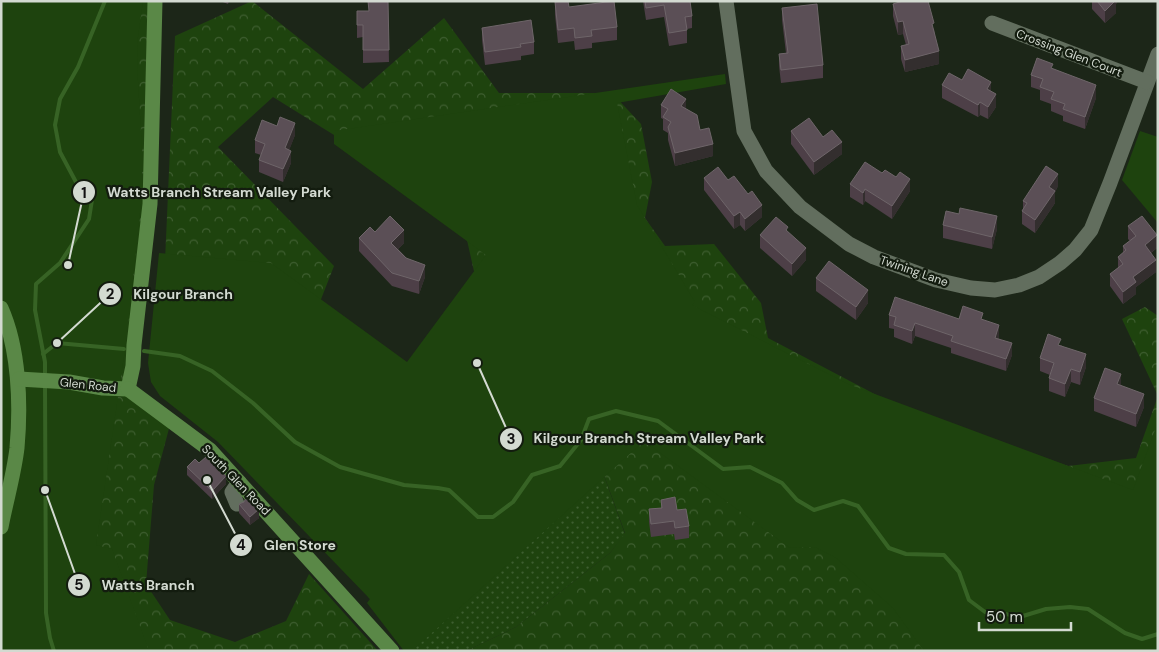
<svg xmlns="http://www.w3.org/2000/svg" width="1159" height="652" font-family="'DM Sans',sans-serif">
  <defs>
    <pattern id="grass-dots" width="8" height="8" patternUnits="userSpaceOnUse" patternTransform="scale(1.25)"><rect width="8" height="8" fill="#1e430e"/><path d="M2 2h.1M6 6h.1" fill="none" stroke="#3e5e30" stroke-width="1.8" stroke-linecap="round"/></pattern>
    <pattern id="forest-crowns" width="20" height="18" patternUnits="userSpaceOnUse" patternTransform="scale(1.25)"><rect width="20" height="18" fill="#1e430e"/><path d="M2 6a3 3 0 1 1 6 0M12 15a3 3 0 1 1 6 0" fill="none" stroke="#3e5e30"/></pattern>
  </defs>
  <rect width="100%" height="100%" fill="#1c2618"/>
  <!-- grass -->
  <polygon fill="url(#grass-dots)" points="594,448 625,534 610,553 516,627 466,651 412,651 341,563"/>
  <!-- forest -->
  <g fill="url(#forest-crowns)">
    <polygon points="1,1 155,1 152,163 128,388 171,421 154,485 146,584 170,620 235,642 286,621 309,574 378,651 1,651"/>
    <polygon points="252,1 363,89 444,18 499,93 612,93 641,124 652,182 645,218 665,246 714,244 761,303 768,338 886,400 1068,466 1136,458 1158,396 1122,319 1145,307 1158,316 1158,651 466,651 516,627 610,553 625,533 594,448 486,325 467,240 379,163 273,97 218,147 334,266 307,335 164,284 175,36"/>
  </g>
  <!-- park -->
  <g fill="#1e430e">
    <polygon points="1,1 143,1 138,37 137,65 142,149 142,194 127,336 96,545 112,549 149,651 1,651"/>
    <polygon points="725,74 726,84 617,103 637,205 695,302 692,305 848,384 1133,490 1158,422 1158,651 924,651 893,608 836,558 815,547 790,548 644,441 412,651 404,651 367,603 370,599 218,442 160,396 151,382 148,363 159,253 271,263 407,362 486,255 334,144 334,131"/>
    <polygon points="1140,131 1158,137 1158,223 1122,180"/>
  </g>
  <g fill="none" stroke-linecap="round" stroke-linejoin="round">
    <!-- stream -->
    <g stroke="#376325" stroke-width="4">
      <polyline points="144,351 180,356 212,371 253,403 295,442 340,467 404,485 438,488 449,490 478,517 493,517 513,502 532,475 560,466 581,440 589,419 616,411 658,421 723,469 750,467 782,483 797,500 814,510 843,501 858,506 889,548 906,554 944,555 959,572 969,600 985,612 1023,616 1046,609 1070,607 1088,609 1125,633 1142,639 1158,634"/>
      <polyline points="43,354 57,343 124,349"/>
      <polyline points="45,377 45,362 35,310 36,284 60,263 89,219 92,200 77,184 60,152 55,125 60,99 78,67 105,1"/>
      <polyline points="45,384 46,613 50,638 54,651"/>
    </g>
    <!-- minor -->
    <g stroke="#626e5e" stroke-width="15">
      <polyline points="726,1 744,131 766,171 800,207 849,244 874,257 936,280 971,288 995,290 1019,285 1039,277 1060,263 1075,250 1091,230 1110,183 1158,54"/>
      <polyline points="992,23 1147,82"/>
      <polyline points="237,504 232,492 239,482"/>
    </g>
    <!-- major -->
    <g stroke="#5a8847" stroke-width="15">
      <path d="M1,308c18,40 20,96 16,140 -3,26 -11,53 -16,79"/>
      <polyline points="19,379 69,382 103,388 128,389"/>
      <polyline points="128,389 133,366 134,345 150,204 155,1"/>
      <polyline points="128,389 210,450 392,651"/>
    </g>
  </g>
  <!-- wall -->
  <g fill="#4d3f47">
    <polygon points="220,1 229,1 228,4"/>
    <polygon points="388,1 389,62 363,63 363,37 357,38 357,11 368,11"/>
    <polygon points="643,1 690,1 692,16 692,28 687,29 687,43 669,46 664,17 646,20"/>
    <polygon points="1092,1 1118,1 1116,4 1116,13 1105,23 1092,9"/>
    <polygon points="555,2 569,7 617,27 617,40 592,43 592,48 575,50 574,41 558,43 555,15"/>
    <polygon points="893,4 934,29 939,64 905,72 901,59 901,46 906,45 903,34 898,35 893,16"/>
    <polygon points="782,8 823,65 823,78 781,83 779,66 779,54 786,53 782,20"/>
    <polygon points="482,28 534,42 534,54 521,56 521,60 485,65 482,40"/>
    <polygon points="1053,69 1096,98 1085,129 1063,121 1063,116 1051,111 1051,104 1040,100 1040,90 1031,87 1031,75"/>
    <polygon points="962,80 991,91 996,107 988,119 980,115 978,117 942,98 942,85"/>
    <polygon points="661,105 686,109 700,130 713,156 675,166 668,140 668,133 663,130 663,119 661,118"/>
    <polygon points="791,131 823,137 842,154 814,175 791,144"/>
    <polygon points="295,135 289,150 291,163 283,182 259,172 259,160 261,155 255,153 255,140"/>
    <polygon points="704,178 728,180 762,217 745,231 740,225 734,229 704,190"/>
    <polygon points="850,184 910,191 892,219 865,201 863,205 850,197"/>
    <polygon points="1058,186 1055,192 1055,203 1035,233 1022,224 1022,211 1023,209 1023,201"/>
    <polygon points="943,225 997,229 992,249 943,238"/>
    <polygon points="1128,226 1157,248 1151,253 1156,272 1136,287 1136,294 1123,304 1110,286 1110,274 1118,268 1118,257 1123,253 1123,246 1130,241 1128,239"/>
    <polygon points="375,232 404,243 398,249 425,277 419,294 392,286 359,251 359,238"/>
    <polygon points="788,232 806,260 792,276 760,248 760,235"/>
    <polygon points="816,278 868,303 856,320 816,291"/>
    <polygon points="889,315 983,320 999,338 999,339 1012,355 1006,371 951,353 951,348 915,336 912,344 894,337 894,329 889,328"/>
    <polygon points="1061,345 1086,367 1080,385 1071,382 1065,397 1049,391 1049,378 1050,375 1040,371 1040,358"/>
    <polygon points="1121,385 1144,407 1136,427 1094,411 1094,398"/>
    <polygon points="199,463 226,484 212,499 187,475 187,467"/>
    <polygon points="661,500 677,510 689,526 689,538 675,540 674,534 651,537 649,522 649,509 661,508"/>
    <polygon points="239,504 259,518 250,525 239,513"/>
  </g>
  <!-- shaded-wall -->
  <g fill="#332e2e">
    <polygon points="1111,1 1118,1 1116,4 1116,13 1105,23 1105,11"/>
    <polygon points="903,21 903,34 898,35 898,22"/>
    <polygon points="939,51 939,64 905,72 905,60"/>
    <polygon points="991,82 991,95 987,89"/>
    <polygon points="1096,85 1096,98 1085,129 1085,117"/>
    <polygon points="996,94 996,107 988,119 988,107"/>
    <polygon points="686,99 686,111 681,106"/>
    <polygon points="980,102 980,115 978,117 978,105"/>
    <polygon points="295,123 295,135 285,161 285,148"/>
    <polygon points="842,142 842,154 814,175 814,162"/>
    <polygon points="713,144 713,156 675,166 675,153"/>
    <polygon points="291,151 291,163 283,182 283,169"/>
    <polygon points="1058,174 1058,186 1055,192 1055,203 1035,233 1035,220 1049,187"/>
    <polygon points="910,179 910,191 892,219 892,206"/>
    <polygon points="865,189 865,201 863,205 863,193"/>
    <polygon points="762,205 762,217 745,231 745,219"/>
    <polygon points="740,212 740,225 734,229 734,216"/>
    <polygon points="997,216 997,229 992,249 992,237"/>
    <polygon points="404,230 404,243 391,255 391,243"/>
    <polygon points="1157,235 1157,248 1145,257 1145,245"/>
    <polygon points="806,248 806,260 792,276 792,264"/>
    <polygon points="1156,260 1156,272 1136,287 1136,294 1123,304 1123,292 1133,277"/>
    <polygon points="425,265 425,277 419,294 419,281"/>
    <polygon points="868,290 868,303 856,320 856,307"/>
    <polygon points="915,323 915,336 912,344 912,331"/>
    <polygon points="999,325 999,338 995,350 995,338"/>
    <polygon points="1012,343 1012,355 1006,371 1006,359"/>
    <polygon points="1086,354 1086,367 1080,385 1080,372"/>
    <polygon points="1071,369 1071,382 1065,397 1065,384"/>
    <polygon points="1121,374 1121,386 1117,384"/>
    <polygon points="1144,394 1144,407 1136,427 1136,414"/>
    <polygon points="226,476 226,484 212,499 212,491"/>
    <polygon points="259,509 259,518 250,525 250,517"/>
  </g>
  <!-- building -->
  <g fill="#5b4f56" stroke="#6e6569">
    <polygon points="368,1 388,1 389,50 363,50 363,25 357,25 357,11 369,11"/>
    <polygon points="563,1 568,1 569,7 614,1 617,27 591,30 592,36 575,38 574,28 558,30 555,2"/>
    <polygon points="645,1 690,1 692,16 685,17 687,30 669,33 664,5 646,8"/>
    <polygon points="903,1 928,1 934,23 932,24 939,51 905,60 901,46 909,44 903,21 898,22 893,4"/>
    <polygon points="1097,1 1115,1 1105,11"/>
    <polygon points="817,4 823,65 781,70 779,54 788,53 782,8"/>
    <polygon points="531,20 534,42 520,44 521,47 485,52 482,28"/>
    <polygon points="1037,58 1053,64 1051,68 1096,85 1085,117 1063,109 1065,104 1051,99 1054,92 1040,87 1043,79 1031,75"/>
    <polygon points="968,69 991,82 987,89 996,94 988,107 980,102 978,105 942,85 949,73 962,80"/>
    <polygon points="671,89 686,99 681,106 697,115 700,130 709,128 713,144 675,153 668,127 671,122 663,117 668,109 661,105"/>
    <polygon points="280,117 295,123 285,148 291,151 283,169 259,160 265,144 255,140 262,120 277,126"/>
    <polygon points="809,118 823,137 832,130 842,142 814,162 791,131"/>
    <polygon points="865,162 882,173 885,170 896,177 900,172 910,179 892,206 865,189 863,193 850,184"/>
    <polygon points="1046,166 1058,174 1049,187 1055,191 1035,220 1022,211 1027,203 1023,201"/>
    <polygon points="718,167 728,180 734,176 748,194 752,191 762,205 745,219 740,212 734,216 704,178"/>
    <polygon points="960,208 997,216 992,237 943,225 946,211 959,214"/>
    <polygon points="390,216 404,230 391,243 406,258 425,265 419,281 392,273 359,238 370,227 375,232"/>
    <polygon points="1142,216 1157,235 1145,245 1156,260 1133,277 1136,282 1123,292 1110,274 1123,264 1118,257 1126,250 1123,246 1136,236 1128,226"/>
    <polygon points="776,217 788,227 786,230 806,248 792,264 760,235"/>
    <polygon points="829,261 868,290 856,307 816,278"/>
    <polygon points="895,297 959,319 963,306 983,313 981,319 999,325 995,338 1012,343 1006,359 951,341 953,336 915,323 912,331 894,325 896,317 889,315"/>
    <polygon points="1048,334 1061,339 1058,345 1086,354 1080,372 1071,369 1065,384 1049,378 1054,363 1040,358"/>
    <polygon points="1105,368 1121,374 1117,384 1144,394 1136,414 1094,398"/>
    <polygon points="206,457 226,476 212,491 187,467 195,459 199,463"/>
    <polygon points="247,496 259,509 250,517 239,504 244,502"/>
    <polygon points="675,497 677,510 686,509 689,526 675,528 674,521 651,524 649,509 662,508 661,500"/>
  </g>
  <g text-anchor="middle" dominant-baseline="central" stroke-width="4.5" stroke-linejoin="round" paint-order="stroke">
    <!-- street labels -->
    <g font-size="12" fill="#d3dad1" stroke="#131c0f">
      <text transform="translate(1069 53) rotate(21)">Crossing Glen Court</text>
      <text transform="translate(914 271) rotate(19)">Twining Lane</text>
      <text transform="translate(88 385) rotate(6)">Glen Road</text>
      <text transform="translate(236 480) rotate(46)">South Glen Road</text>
    </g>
  </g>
  <!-- callouts -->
  <path fill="none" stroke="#d3dad1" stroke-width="2" d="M68 265L84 192M57 343L110 294M477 363L511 439M207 480L241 545M45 490L79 585"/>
  <g fill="#d3dad1" stroke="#131c0f" stroke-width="2">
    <circle cx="68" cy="265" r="5"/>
    <circle cx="57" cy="343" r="5"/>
    <circle cx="477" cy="363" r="5"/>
    <circle cx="207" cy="480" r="5"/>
    <circle cx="45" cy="490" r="5"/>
    <circle cx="84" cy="192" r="12"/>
    <circle cx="110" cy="294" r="12"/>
    <circle cx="511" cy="439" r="12"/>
    <circle cx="241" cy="545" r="12"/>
    <circle cx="79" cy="585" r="12"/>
  </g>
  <g font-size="15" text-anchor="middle" font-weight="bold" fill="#111">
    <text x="84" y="198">1</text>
    <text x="110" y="299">2</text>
    <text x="511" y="444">3</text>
    <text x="241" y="550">4</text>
    <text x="79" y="590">5</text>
  </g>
  <g font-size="14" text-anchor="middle" font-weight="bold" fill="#d3dad1" stroke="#131c0f" stroke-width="4.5" stroke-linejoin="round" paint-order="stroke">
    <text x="219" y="197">Watts Branch Stream Valley Park</text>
    <text x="183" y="299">Kilgour Branch</text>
    <text x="649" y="443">Kilgour Branch Stream Valley Park</text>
    <text x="300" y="550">Glen Store</text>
    <text x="148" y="590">Watts Branch</text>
  </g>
  <!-- border -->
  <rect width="1159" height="652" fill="none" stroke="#d3dad1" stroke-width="5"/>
  <!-- scale -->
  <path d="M979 622v8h92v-8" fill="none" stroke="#d3dad1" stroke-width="2.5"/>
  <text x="986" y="622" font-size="15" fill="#d3dad1" stroke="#131c0f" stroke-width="4" paint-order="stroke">50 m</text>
</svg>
